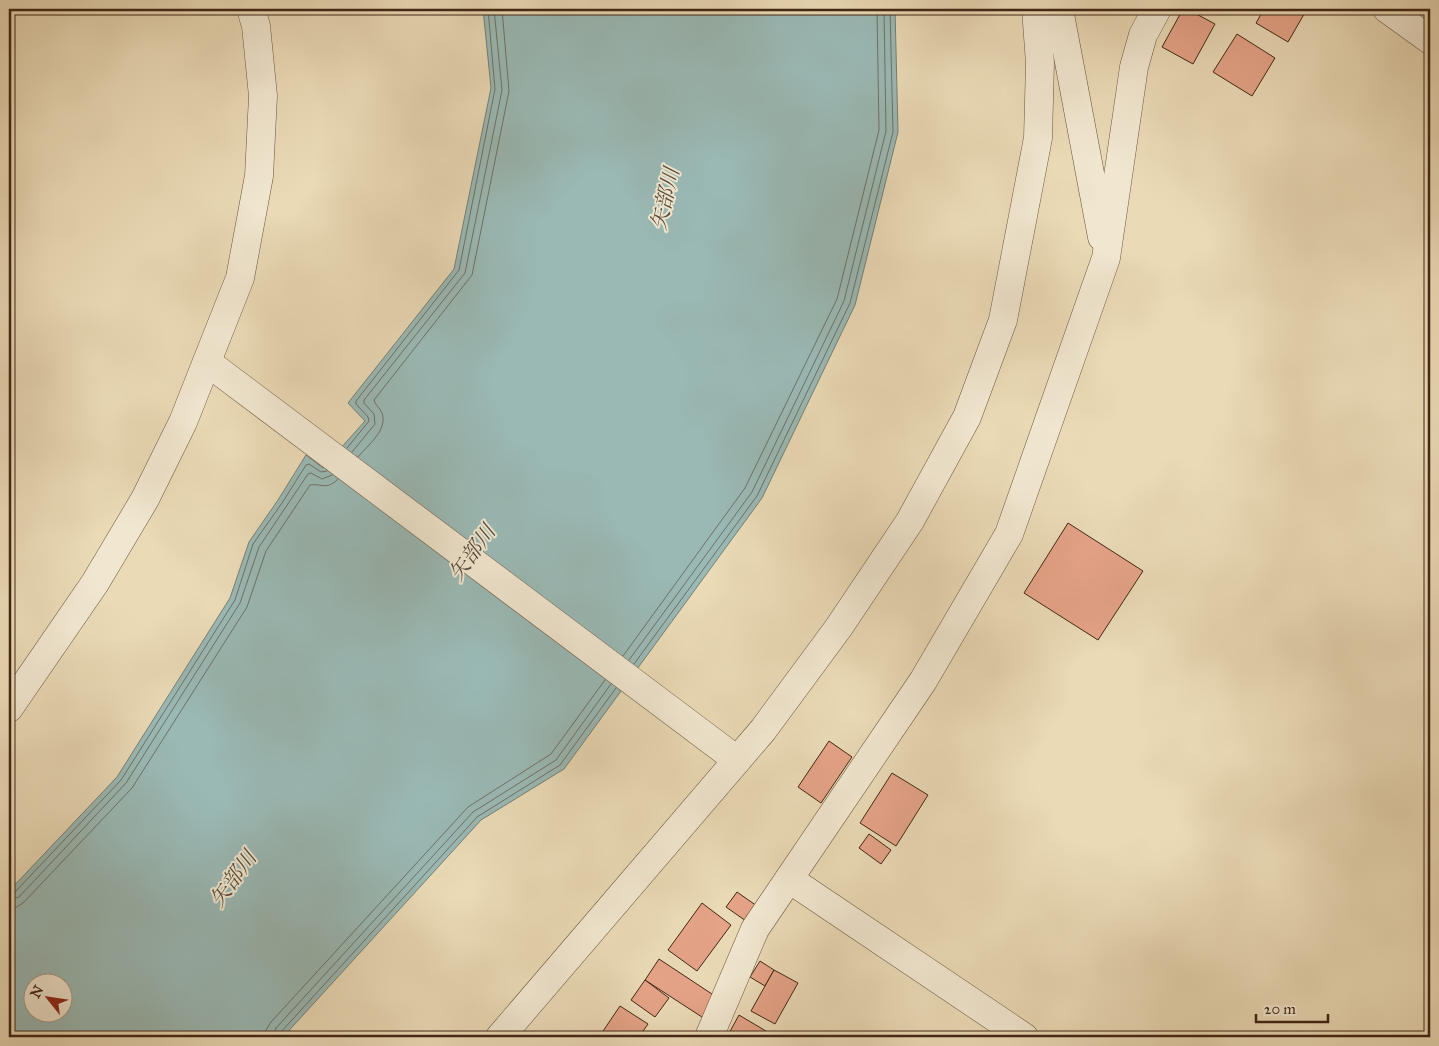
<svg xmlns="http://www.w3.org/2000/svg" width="1439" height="1046" font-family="'IM FELL Great Primer','Noto Serif JP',serif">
  <rect width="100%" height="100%" fill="#eadab6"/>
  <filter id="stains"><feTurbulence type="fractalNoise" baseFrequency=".004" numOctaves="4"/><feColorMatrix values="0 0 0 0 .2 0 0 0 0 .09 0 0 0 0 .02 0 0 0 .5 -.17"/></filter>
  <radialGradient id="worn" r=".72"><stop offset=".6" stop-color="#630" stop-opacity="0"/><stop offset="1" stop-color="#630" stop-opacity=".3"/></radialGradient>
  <!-- water -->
  <path fill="#9ab9b5" stroke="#767f75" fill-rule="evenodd" d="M483,9h412l3,123 -43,173 -93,193 -198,271 -83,51 -198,217h-274v-146l108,-114 113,-179 19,-56 29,-42 28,-45 17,13 42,-47 -17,-18 106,-134 37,-181zM32,984h30v30h-30z"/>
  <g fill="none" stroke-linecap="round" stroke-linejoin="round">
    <!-- shore -->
    <g stroke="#6e7065" stroke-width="1">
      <polyline points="347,448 369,421 368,417 356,404 356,401 459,270 495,89 488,9"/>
      <polyline points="352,452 375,424 374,414 364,403 364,400 465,273 502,90 494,9"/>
      <path d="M358,457c10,-12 30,-27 24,-44 -2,-5 -7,-8 -8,-13l98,-125 37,-184 -7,-82"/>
      <polyline points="623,656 745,488 837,299 879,130 877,9"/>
      <polyline points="629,660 752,492 844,301 886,131 884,9"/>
      <polyline points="634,664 757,496 850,303 893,132 890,9"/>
      <polyline points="9,894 15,892 121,780 235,600 253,544 282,503 306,465 309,464 321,472 327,471"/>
      <polyline points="9,900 19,897 126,783 240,603 259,547 308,474 311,473 322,479 332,475"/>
      <path d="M9,908l8,-1 7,-5 108,-114 115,-181 19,-56 44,-66c12,-2 16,6 28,-6"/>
      <polyline points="265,1037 266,1030 271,1022 468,807 551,754 605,680"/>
      <polyline points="273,1037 276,1028 473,812 556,760 611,684"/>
      <polyline points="279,1037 281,1032 477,817 560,765 616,688"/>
    </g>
  </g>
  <!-- building -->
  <g fill="#e5a388" stroke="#412715">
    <polygon points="1183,9 1187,9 1215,24 1193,64 1162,47"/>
    <polygon points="1264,9 1307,9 1288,42 1256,23"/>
    <polygon points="1237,34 1275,58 1252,96 1213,72"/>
    <polygon points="1068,523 1143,571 1098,640 1024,593"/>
    <polygon points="829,741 852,757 821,803 798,787"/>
    <polygon points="892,773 928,795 896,846 860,823"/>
    <polygon points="869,834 891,850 881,864 859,848"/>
    <polygon points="737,892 757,906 746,921 726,907"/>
    <polygon points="702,903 731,925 697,971 668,950"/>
    <polygon points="659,959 718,998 705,1019 645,980"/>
    <polygon points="760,961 774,970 765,986 750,977"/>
    <polygon points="774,970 798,983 775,1024 751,1011"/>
    <polygon points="645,980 669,998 655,1017 631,1000"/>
    <polygon points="620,1006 648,1024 639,1037 599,1037"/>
    <polygon points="739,1015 776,1037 732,1037 728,1035"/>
  </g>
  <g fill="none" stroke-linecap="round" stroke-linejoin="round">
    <defs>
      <g id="minor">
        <polyline points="1059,9 1102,237"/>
        <polyline points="1387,9 1430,40"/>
        <polyline points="207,362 737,760"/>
        <polyline points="9,708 95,583 145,499 183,422 240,278 259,176 263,96 256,26 251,9"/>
        <polyline points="789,879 1024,1037"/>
        <polyline points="500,1037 763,730 839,627 910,521 967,417 1003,320 1038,138 1040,63 1036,9"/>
        <polyline points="709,1037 755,929 923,681 1009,534 1106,258 1134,67 1143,35 1157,9"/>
      </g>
    </defs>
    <!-- minor casing -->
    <use href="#minor" stroke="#6b543d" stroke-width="29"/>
    <!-- minor -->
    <use href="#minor" stroke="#f1e7d0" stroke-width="28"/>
  </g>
  <g text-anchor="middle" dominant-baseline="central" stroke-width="4" stroke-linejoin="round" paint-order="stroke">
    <!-- water labels -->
    <g font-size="21" font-style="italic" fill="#574c3d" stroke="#f1e7d0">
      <text transform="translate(665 199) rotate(-77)">矢部川</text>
      <text transform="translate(472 553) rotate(-54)">矢部川</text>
      <text transform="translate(233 879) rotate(-54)">矢部川</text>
    </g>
  </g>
  <!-- margin -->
  <rect width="1439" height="1046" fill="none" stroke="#eadab6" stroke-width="30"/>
  <rect x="10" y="10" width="1419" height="1026" fill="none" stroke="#412715" stroke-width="2.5"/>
  <rect x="15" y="15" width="1409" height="1016" fill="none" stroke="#412715"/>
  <!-- north arrow -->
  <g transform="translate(48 998) rotate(300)"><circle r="24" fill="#f1e7d0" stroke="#ab9a85"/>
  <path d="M0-4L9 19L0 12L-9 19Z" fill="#8f2418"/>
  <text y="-8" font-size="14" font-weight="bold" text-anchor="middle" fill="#412715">N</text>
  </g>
  <!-- scale -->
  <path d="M1256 1014v8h72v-8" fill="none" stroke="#412715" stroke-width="2.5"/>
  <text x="1264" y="1014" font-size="15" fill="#412715" stroke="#f1e7d0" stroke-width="4" paint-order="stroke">20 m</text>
  <rect width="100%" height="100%" filter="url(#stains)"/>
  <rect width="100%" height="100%" fill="url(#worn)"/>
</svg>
